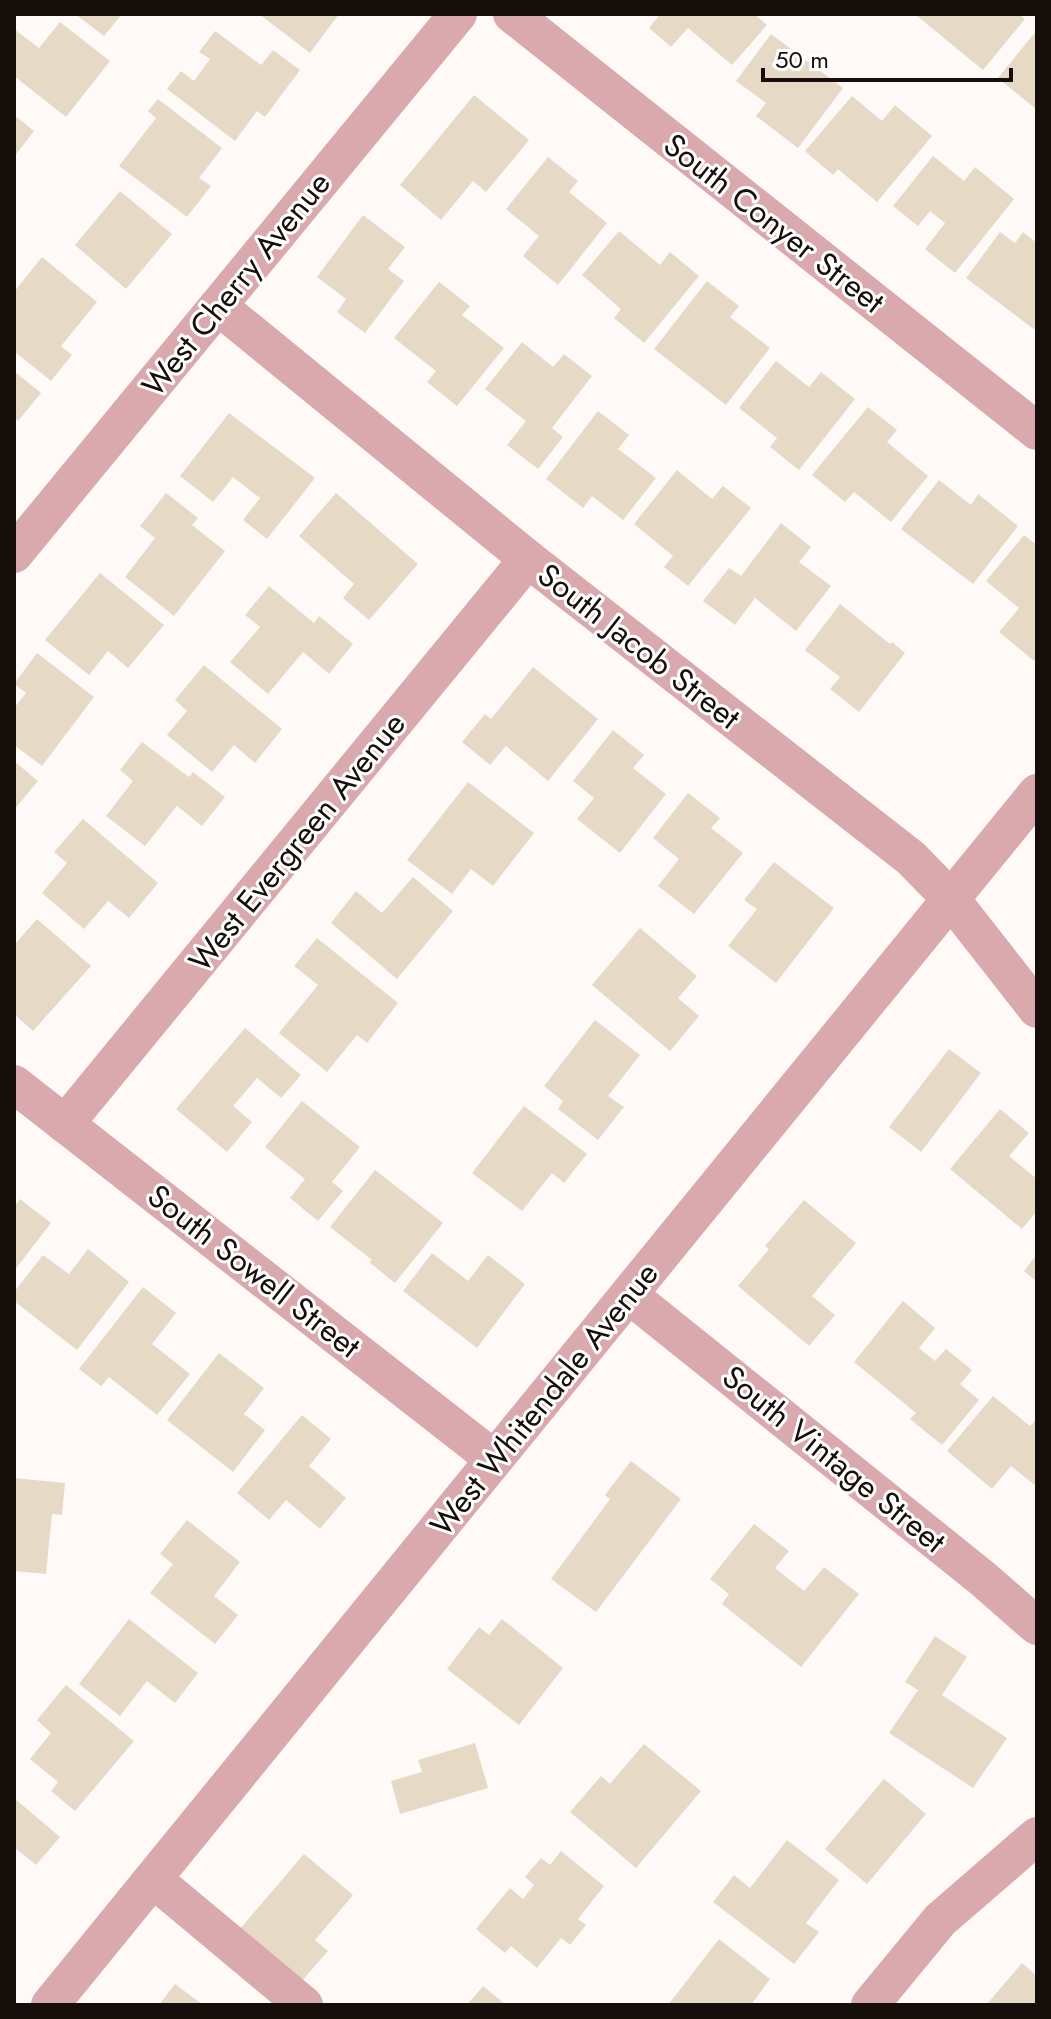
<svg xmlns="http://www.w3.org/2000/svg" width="1051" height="2019" font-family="Jost,sans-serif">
  <rect width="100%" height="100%" fill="#fffaf8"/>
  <!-- building -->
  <g fill="#e6dac7">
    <polygon points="75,14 122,14 104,36"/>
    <polygon points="259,14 339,14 310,53"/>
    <polygon points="660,14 754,14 767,25 732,65 688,28 671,47 649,28"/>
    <polygon points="919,14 1018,14 1025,19 983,70 917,16"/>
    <polygon points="60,22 110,61 66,117 14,76 14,29 39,48"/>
    <polygon points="1037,30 1037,110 998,78"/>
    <polygon points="215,31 261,65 273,50 300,70 265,117 257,111 235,141 167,89 181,71 194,81 210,59 199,52"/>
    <polygon points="771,34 843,88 798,148 756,116 766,103 736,81"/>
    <polygon points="474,95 529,140 486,192 473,181 441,220 400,185"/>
    <polygon points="852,96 882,121 895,105 932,136 877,202 838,169 833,175 805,151"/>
    <polygon points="158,99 222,148 199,178 211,186 187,217 119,166 156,118 148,111"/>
    <polygon points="14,115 34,131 14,157"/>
    <polygon points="933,156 964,181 975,167 1014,199 955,273 925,249 945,223 930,211 918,226 893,206"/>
    <polygon points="548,157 578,181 569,192 607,223 558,285 523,256 539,236 506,209"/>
    <polygon points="120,191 172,234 126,289 75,245"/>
    <polygon points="363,215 405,247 388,269 404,281 365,333 337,312 346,299 317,277"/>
    <polygon points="619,231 660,265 670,252 699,276 644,343 614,318 621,309 582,275"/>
    <polygon points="1000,232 1015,243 1023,232 1037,243 1037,327 1035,330 966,278"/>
    <polygon points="42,257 97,302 61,346 72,355 51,381 14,351 14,292"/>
    <polygon points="707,281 739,306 730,317 770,348 726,405 654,349"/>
    <polygon points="439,282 470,306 462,315 504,348 457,406 427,382 436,371 394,338"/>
    <polygon points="522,342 553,367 564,354 592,376 552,428 563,437 538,469 507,445 526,421 485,389"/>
    <polygon points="776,361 809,387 821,372 855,399 799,470 770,447 777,438 739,408"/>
    <polygon points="14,371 41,393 18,421 14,417"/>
    <polygon points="868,407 897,430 887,442 928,476 891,522 854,492 845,502 812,475"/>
    <polygon points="598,411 629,435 618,449 656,478 623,520 592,496 583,508 546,479"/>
    <polygon points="229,413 315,478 267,539 243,520 260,498 233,477 213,502 180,476"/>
    <polygon points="677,470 712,499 723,486 751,508 688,586 664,567 673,556 634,524"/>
    <polygon points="939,480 971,505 978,494 1018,526 973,584 901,529"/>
    <polygon points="166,493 198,518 192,525 225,551 174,616 125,577 155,538 140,526"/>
    <polygon points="336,493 418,564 369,620 343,598 354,584 299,536"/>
    <polygon points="781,523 811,547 799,562 831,586 796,631 755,598 735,625 703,601 729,568 741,576"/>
    <polygon points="1024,535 1037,545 1037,657 1034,661 999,632 1019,608 986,581"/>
    <polygon points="100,573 164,625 128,668 108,651 89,675 45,640"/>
    <polygon points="269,586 314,623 319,616 353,644 329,674 303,652 268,694 230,662 260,627 245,615"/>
    <polygon points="840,604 890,644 892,642 905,653 859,712 830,689 840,677 805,650"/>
    <polygon points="37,653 94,697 42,766 14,745 14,708 26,693 14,684"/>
    <polygon points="204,665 282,729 255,763 234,745 212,772 167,735 187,711 175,700"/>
    <polygon points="533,667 598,719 548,781 506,746 490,765 462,742 485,714 491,719"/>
    <polygon points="613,730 644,755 633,768 666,794 620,853 577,819 594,798 573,781"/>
    <polygon points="142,742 189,777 193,772 225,797 202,826 177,806 145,846 106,816 133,781 120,770"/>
    <polygon points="14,761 38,781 14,810"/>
    <polygon points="468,782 534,833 493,886 471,869 452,894 407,860"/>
    <polygon points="688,793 720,818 711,828 743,853 694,914 658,886 679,859 653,838"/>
    <polygon points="83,819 158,883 129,918 108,901 84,929 42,893 67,863 54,852"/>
    <polygon points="774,862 834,908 776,983 728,946 757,909 744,900"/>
    <polygon points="413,877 453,911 397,979 331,923 356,891 382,913"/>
    <polygon points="37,919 91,966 33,1031 14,1014 14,942 16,943"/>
    <polygon points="640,928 697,976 678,998 699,1016 670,1051 592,985"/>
    <polygon points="317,938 398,1003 367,1043 357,1035 327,1072 279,1033 318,985 294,966"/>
    <polygon points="595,1020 640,1055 608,1096 624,1107 598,1140 558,1109 563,1101 544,1086"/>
    <polygon points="245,1028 301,1075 281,1098 257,1078 233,1106 252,1122 227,1152 176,1109"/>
    <polygon points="949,1049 981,1073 921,1152 889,1127"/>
    <polygon points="302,1101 360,1147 332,1182 343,1191 318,1221 290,1198 305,1179 265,1147"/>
    <polygon points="524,1106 587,1154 564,1183 552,1173 522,1211 472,1173"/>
    <polygon points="1000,1109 1029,1133 1009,1156 1037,1179 1037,1211 1022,1229 950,1169"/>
    <polygon points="375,1170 443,1223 395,1283 369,1262 372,1260 330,1227"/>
    <polygon points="20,1199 51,1223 14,1271 14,1207"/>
    <polygon points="804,1200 856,1243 812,1296 835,1315 809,1346 738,1286 769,1249 765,1246"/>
    <polygon points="88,1249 129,1282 77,1350 14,1301 14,1292 43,1255 69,1274"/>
    <polygon points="432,1253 468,1281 488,1255 525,1284 477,1348 403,1291"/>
    <polygon points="1037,1254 1037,1282 1024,1271"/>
    <polygon points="143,1287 176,1313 152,1344 190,1374 157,1415 109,1377 101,1386 79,1369"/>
    <polygon points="903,1301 935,1328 919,1348 935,1361 946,1349 972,1370 960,1384 979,1400 942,1445 910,1419 916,1413 854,1362"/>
    <polygon points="219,1353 264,1388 244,1414 265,1430 233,1472 167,1420"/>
    <polygon points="993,1396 1030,1426 1037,1418 1037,1487 1011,1466 992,1489 947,1451"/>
    <polygon points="302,1415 331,1439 309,1466 346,1498 320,1529 286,1500 269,1520 237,1493"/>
    <polygon points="631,1461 681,1499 596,1612 551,1579 610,1499 605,1495"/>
    <polygon points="14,1478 65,1483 62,1515 52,1514 46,1574 14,1571"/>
    <polygon points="187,1520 240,1562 214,1596 238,1615 215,1644 150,1593 173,1564 160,1554"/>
    <polygon points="754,1524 789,1551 775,1568 804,1591 824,1567 859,1594 801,1667 722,1604 729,1594 710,1579"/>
    <polygon points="129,1619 198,1673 175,1703 147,1681 120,1716 79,1684"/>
    <polygon points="502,1619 563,1668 519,1725 447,1669 479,1627 489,1635"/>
    <polygon points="935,1636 967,1657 942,1695 1007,1738 973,1788 889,1733 918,1690 905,1682"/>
    <polygon points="66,1685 134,1741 75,1811 51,1791 58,1782 30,1759 51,1733 37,1720"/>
    <polygon points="475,1743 488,1788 400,1814 391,1781 422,1772 418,1760"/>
    <polygon points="644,1744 701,1791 636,1868 570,1812 601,1776 610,1784"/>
    <polygon points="884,1779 926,1814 867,1884 825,1849"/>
    <polygon points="14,1798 60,1837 36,1865 14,1847"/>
    <polygon points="787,1840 839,1880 806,1923 819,1932 794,1964 713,1902 734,1875 750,1888"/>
    <polygon points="561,1851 604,1886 578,1919 586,1925 570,1945 561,1938 537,1968 511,1946 505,1953 476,1929 510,1888 523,1899 534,1885 525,1877 541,1858 550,1865"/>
    <polygon points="304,1854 353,1895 315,1940 328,1951 301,1982 239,1930"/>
    <polygon points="719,1939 770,1979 751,2005 668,2005"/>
    <polygon points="1022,1963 1037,1976 1037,2005 986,2005"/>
    <polygon points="175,1984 203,2005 159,2005"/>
    <polygon points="483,1986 506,2005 467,2005"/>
  </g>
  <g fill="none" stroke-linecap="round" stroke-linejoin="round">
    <!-- minor -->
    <g stroke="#d9a9ad" stroke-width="38">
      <polyline points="512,14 1037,431"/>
      <polyline points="218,306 528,559 911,858 950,898 1037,1009"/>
      <polyline points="14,554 458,14"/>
      <polyline points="14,1084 494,1459"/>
      <polyline points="65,1124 528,559"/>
      <polyline points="629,1295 982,1578 1037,1626"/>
      <polyline points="153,1879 304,2005"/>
      <polyline points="50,2005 1037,793"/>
      <polyline points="870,2005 940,1920 1037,1836"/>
    </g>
  </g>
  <g text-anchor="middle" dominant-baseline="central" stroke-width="6" stroke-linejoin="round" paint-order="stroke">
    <!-- street labels -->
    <g font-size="32" fill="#150e0a" stroke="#fff">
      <text transform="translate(774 223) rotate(38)">South Conyer Street</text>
      <text transform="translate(236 284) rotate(-51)">West Cherry Avenue</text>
      <text transform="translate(639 646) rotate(38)">South Jacob Street</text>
      <text transform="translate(297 842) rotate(-51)">West Evergreen Avenue</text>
      <text transform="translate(254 1271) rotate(38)">South Sowell Street</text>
      <text transform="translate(544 1399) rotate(-51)">West Whitendale Avenue</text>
      <text transform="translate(834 1459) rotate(39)">South Vintage Street</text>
    </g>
  </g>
  <!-- border -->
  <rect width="1051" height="2019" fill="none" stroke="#150e0a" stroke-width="32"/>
  <!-- scale -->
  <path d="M763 68v12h248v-12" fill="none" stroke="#150e0a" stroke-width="4"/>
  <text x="775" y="68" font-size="24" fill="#150e0a" stroke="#ffffff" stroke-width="6" paint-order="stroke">50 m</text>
</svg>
